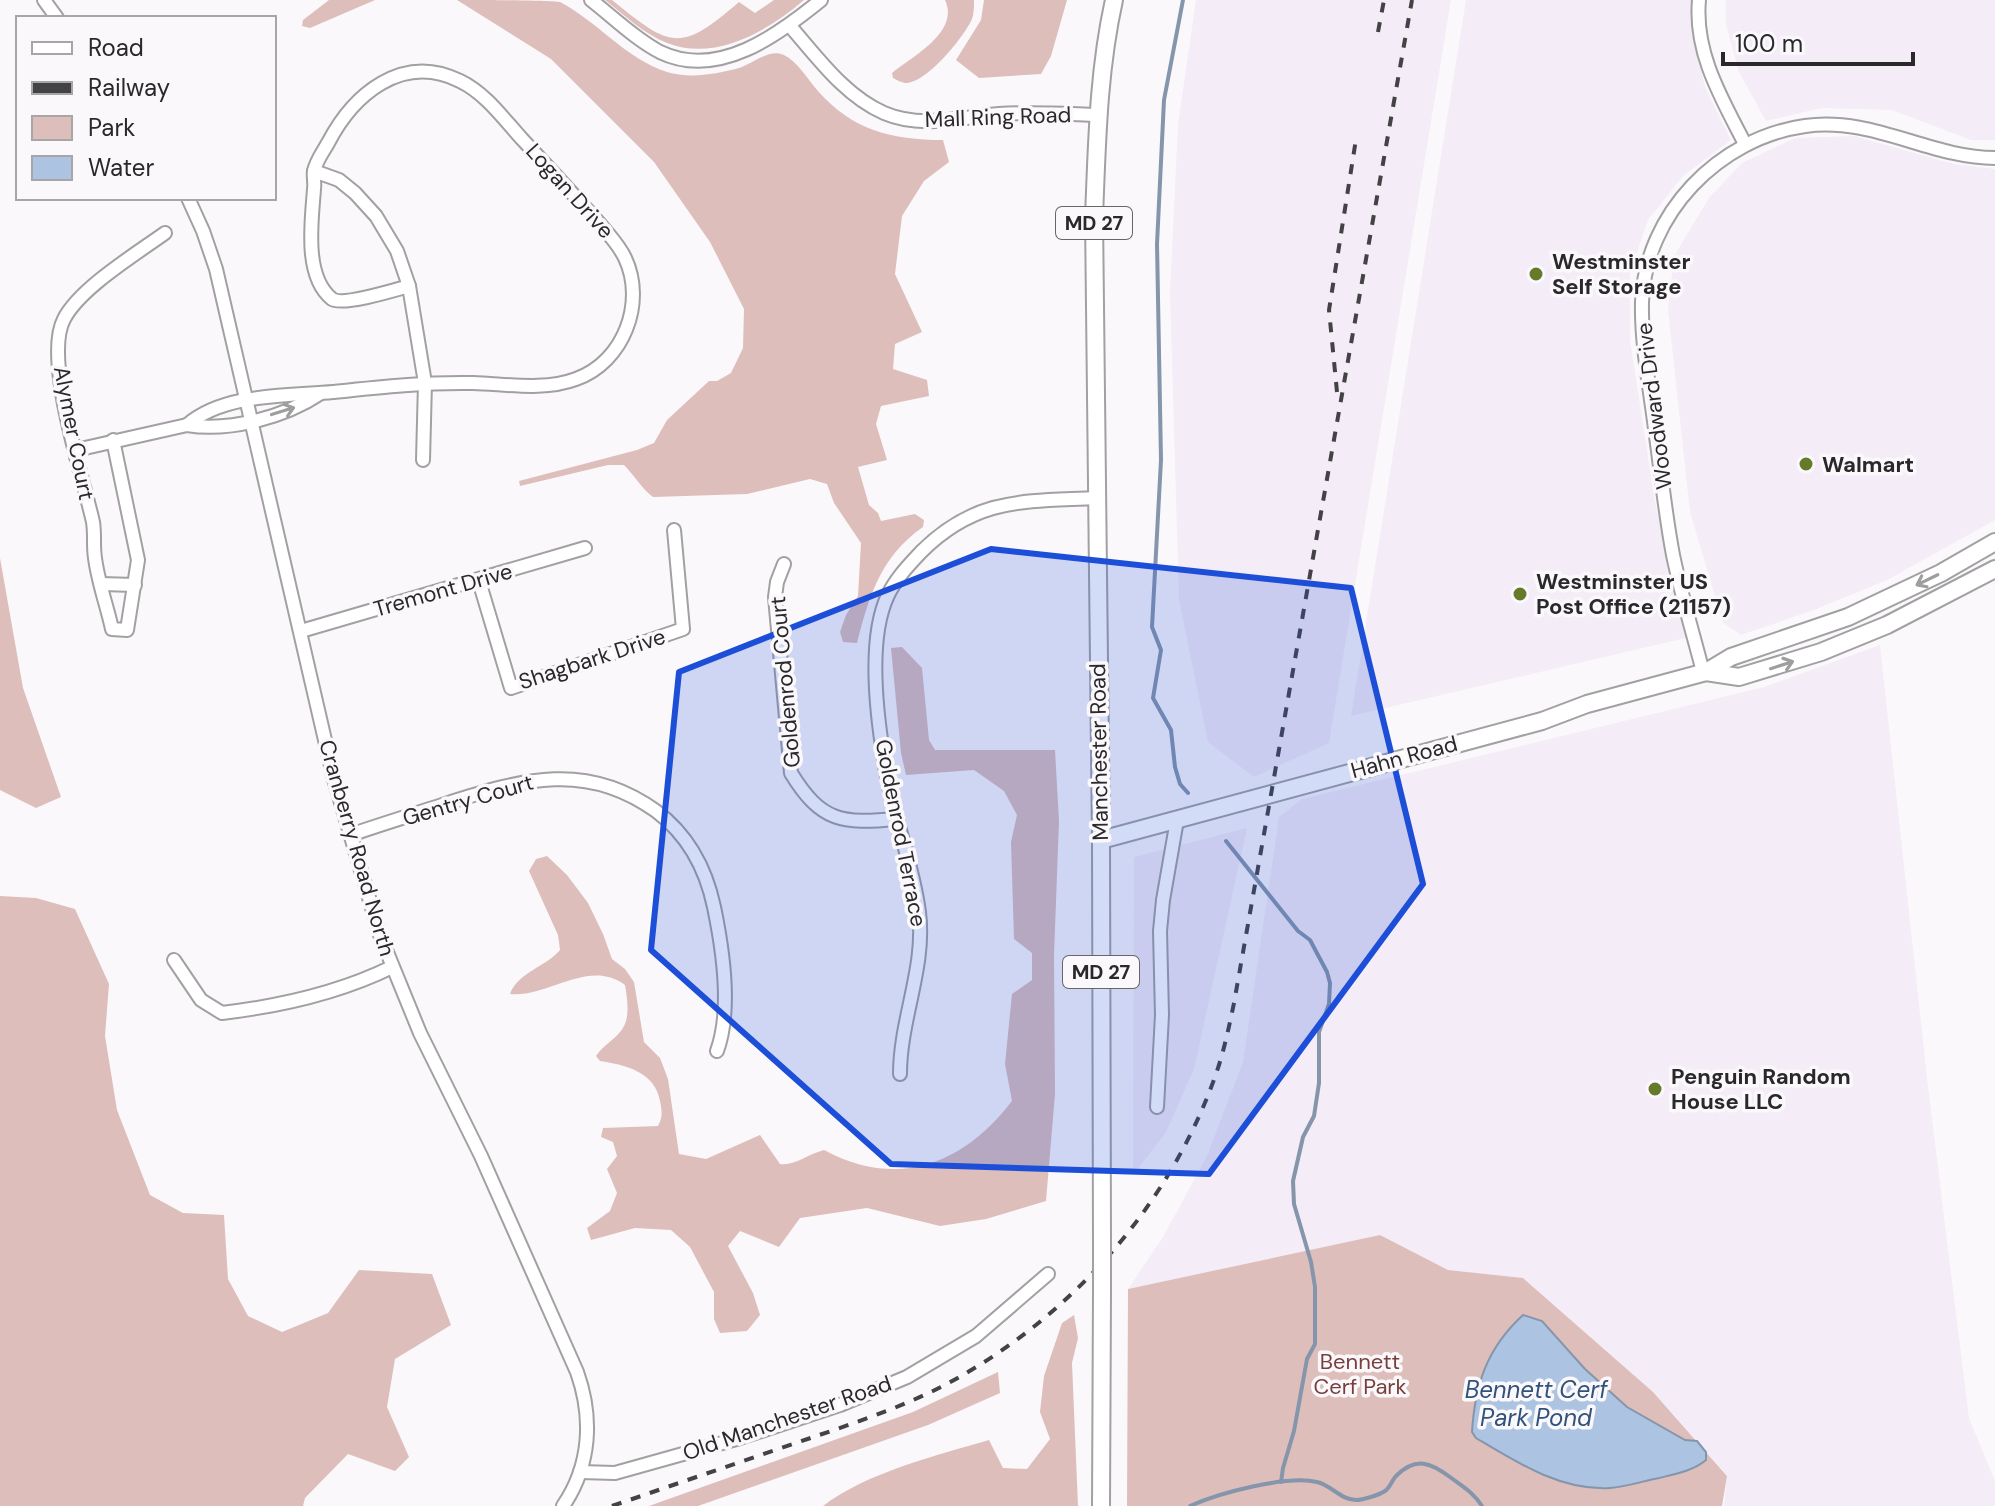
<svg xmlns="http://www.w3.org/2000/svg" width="1995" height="1506" font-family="'DM Sans',sans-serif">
  <rect width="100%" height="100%" fill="#fbf8fb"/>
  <!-- built -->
  <g fill="#f4ecf6">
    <polygon points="1196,0 1451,0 1329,743 1254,777 1208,742 1179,600 1170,293 1178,124"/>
    <polygon points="1466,0 1693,0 1694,37 1705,87 1731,140 1683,176 1648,220 1630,272 1630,340 1655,502 1686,638 1351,716"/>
    <polygon points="1726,0 1995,0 1995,140 1971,140 1892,110 1821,108 1766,121 1739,72 1726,25"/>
    <polygon points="1854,136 1954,164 1995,169 1995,520 1887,580 1814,610 1741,635 1723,623 1690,512 1668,310 1674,256 1709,198 1742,163 1795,138"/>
    <polygon points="1880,645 1928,1087 1969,1418 1995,1481 1995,1506 1724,1506 1727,1475 1653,1392 1523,1278 1448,1270 1380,1235 1128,1289 1163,1237 1207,1156 1243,1062 1279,817 1302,799 1764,687"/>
    <polygon points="1247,828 1194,1069 1166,1132 1133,1175 1134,857"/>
  </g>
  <!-- green -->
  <g fill="#ddbebb">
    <polygon points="329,0 375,0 310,28 302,26 303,20"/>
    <path d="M457,0c17,0 92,0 103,2 37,19 66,57 107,70 22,7 50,2 72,-4 14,-4 30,-20 45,-13 14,7 24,25 34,36 34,39 74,49 125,49l6,22 -25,19 -22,35 -7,58 27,58 -27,12 -2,25 34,11 2,16 -48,10 -5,18 11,36 -29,7 11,38 9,8 3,8 34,-7 9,6 -1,7c-42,29 -54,69 -66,116l-14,-1 -3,-10 6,-17 12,-19 3,-53 -27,-40 -7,-19 -17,-5 -63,15 -94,3c-12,-9 -18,-21 -29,-32h-16l-88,21 -1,-5 118,-31 17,-7 13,-23 42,-39h8l14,-8 12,-25 1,-39 -34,-67 -56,-80 -103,-103z"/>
    <path d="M605,0h7c59,48 68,53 127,2l16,11 19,-13h30c-36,31 -89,62 -137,43 -23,-9 -43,-28 -62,-43z"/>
    <path d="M945,0h29c0,7 0,13 -2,19 -8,18 -46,65 -67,64 -5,-1 -8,-3 -12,-5l-1,-5c21,-17 68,-41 53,-73z"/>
    <polygon points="984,0 1067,0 1051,56 1041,74 979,78 956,60 981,20"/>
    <polygon points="0,558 23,688 61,797 36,808 0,790"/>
    <path d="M902,647l20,21 7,72 6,10h120l4,71 -5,134 1,139 -9,107 -60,18 -46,7 -73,-18 -67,10 -21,29 -39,-16 -12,15 25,47 7,22 -13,16 -27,2 -6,-14v-27l-24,-45 -19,-17 -36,-2 -44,12 -4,-12 23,-17 7,-18 -10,-24 10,-13 -4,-14 -12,-5 2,-9 55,-2c5,-10 4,-14 2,-25 -5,-29 -34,-36 -60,-40l-4,-5c7,-11 23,-19 28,-30 6,-11 3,-29 1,-41 -37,-27 -76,13 -115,9 8,-22 36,-27 50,-44l-2,-15 -29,-64 7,-12 11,-3 20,19 21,28 15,31 9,25 13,10 9,13 10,60 16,16 8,21 11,75 27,5 54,-24 20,29c15,2 28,-10 44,-14 74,40 140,14 188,-49l-7,-37 7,-70 20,-14v-27l-18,-14 -3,-97 6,-27 -13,-24 -30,-21 -68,5 -5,-22 -10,-105z"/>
    <polygon points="0,896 36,898 75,909 109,984 105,1036 117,1110 150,1195 183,1213 224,1215 228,1279 248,1316 282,1332 328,1313 359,1270 432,1274 451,1325 395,1359 387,1407 409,1457 395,1471 348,1454 305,1498 303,1506 0,1506"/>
    <polygon points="1380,1235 1448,1270 1523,1278 1653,1392 1727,1476 1722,1506 1127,1506 1128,1289"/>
    <path d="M1074,1315l4,23 -6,25 6,143h-255c45,-34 112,-50 166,-66l14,28 24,1 23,-30 -10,-27 4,-36 18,-53z"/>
    <polygon points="998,1372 1000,1393 928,1425 698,1506 649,1506 913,1412"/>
  </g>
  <!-- water -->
  <path fill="#acc4e2" stroke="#8595ab" stroke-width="2" d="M1523,1315l19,6 43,48 42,38 58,33 12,1 9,11v8c-13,11 -31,14 -47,18 -16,3 -33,9 -49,10 -49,3 -94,-26 -134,-50l-4,-6c3,-48 15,-84 51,-117z"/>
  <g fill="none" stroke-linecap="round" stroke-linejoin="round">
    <!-- stream -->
    <g stroke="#8595ab" stroke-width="4">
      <polyline points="1183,0 1164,100 1157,244 1161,460 1152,627 1161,650 1153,698 1171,730 1175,767 1180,784 1188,793"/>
      <polyline points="1226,841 1298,931 1310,940 1327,972 1330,983 1329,1004 1319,1032 1319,1083 1314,1116 1303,1137 1293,1181 1294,1204 1311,1262 1315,1287 1315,1344 1307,1359 1294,1431 1283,1468 1281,1482"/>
      <path d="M1190,1506c29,-13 96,-31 127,-24 14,3 24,18 39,18 7,0 23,-5 29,-9 5,-3 7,-11 11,-15 20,-20 35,-13 54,1 13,10 23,15 32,29"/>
    </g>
    <defs>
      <g id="minor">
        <polyline points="44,0 57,18"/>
        <path d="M591,0c22,17 44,39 69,52 58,28 118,-17 161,-52"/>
        <path d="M1699,0c-5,53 23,99 46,144"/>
        <path d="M790,26c27,31 55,70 94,87 37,16 77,4 115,1 33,-2 66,0 98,1"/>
        <polyline points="314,171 339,180 355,193 376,216 397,251 409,286 425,383 423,460"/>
        <path d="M188,198l15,33 13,38 118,510 46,156 40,98 61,123 96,216c16,45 14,93 -14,134"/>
        <path d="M187,425c37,-32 101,-29 146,-33 47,-5 93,-10 140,-9 34,1 71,8 103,-4 48,-17 70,-77 49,-121 -6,-13 -16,-23 -25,-34 -26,-29 -52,-57 -78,-85 -19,-21 -37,-46 -62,-58 -58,-29 -107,14 -132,62 -5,9 -12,18 -14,28 -1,5 1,12 0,18 -2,30 -11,87 18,110 10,7 63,-9 77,-13"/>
        <path d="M113,440l25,120 -11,70 -15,-1c-5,-23 -14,-47 -17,-71 -2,-12 0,-24 -2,-36 -10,-45 -50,-164 -29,-203 16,-31 72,-65 101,-86"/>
        <path d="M76,450l111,-25c43,7 98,-8 134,-32"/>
        <path d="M784,564l-7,18 -2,15 16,176c30,49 51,51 105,46"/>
        <polyline points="479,581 511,688 683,629 674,530"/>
        <polyline points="101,584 135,585"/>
        <polyline points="301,631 585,548"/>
        <path d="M1703,672c-10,-39 -22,-78 -30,-117 -8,-42 -12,-84 -18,-126 -5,-41 -14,-85 -13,-127 3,-88 77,-164 163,-176 67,-10 125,32 190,32"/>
        <path d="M350,835c32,-11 65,-21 98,-32 75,-24 139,-42 208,8 32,24 50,58 58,96 9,43 18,103 3,144"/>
        <path d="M174,960l27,40 21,13c59,-7 117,-20 170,-46"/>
        <path d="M900,1074c0,-55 26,-107 19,-162 -6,-47 -24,-90 -32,-136 -9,-49 -21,-135 1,-181 8,-17 21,-30 33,-43 21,-21 44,-36 72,-44 33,-9 69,-8 103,-10"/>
        <polyline points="1157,1107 1162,1015 1160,931 1163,900 1177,820"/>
        <polyline points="580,1472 615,1473 740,1438 840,1405 907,1377 976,1336 1048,1274"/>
      </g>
      <g id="major">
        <polyline points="1706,672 1739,677 1821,652 1887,625 1995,569"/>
        <polyline points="1101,840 1542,721 1587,704 1706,672 1731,657 1848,617 1941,573 1995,542"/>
        <path d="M1102,1238l-1,-398 -7,-623c3,-73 4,-145 20,-217"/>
        <polyline points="1101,1506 1102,1293"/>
      </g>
    </defs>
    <!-- minor casing -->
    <use href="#minor" stroke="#a2a0a3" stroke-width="16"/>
    <!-- major casing -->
    <use href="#major" stroke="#a2a0a3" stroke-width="20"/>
    <!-- minor -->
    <use href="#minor" stroke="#fff" stroke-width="12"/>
    <!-- major -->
    <use href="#major" stroke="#fff" stroke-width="16"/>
    <!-- rail -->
    <g stroke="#434244" stroke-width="4" stroke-dasharray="10 10" stroke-linecap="butt">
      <polyline points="1378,32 1384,0"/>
      <polyline points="1337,392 1329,310 1356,139"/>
      <path d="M612,1506c61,-21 122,-42 184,-63 49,-17 100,-33 147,-57 125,-66 226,-178 273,-312 8,-23 13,-47 18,-71l178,-1003"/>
    </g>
    <defs>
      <polyline id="major-bridge" points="1102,1238 1102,1293"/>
    </defs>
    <!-- major-bridge casing -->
    <use href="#major-bridge" stroke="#a2a0a3" stroke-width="20" stroke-linecap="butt"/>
    <!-- major-bridge -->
    <use href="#major-bridge" stroke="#fff" stroke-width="16"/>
  </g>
  <!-- one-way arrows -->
  <defs><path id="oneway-shaft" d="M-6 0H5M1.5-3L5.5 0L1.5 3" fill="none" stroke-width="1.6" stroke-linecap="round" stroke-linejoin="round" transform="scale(2)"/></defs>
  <g stroke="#9f9e9f">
    <use href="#oneway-shaft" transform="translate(283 411) rotate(-17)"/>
    <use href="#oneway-shaft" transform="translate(1927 580) rotate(154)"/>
    <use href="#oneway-shaft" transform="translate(1782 665) rotate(-18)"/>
  </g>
  <!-- marked area -->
  <path fill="#1d4ed8" fill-opacity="0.2" stroke="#1d4ed8" stroke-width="6" stroke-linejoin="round" d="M991,549l360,39 72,296 -214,290 -318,-10 -240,-214 28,-278z"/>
  <!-- markers -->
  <g fill="#667a2b" stroke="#fbf8fb" stroke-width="3">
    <circle cx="1536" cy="274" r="8"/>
    <circle cx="1806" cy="464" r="8"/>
    <circle cx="1520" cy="594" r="8"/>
    <circle cx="1655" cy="1089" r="8"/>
  </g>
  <g text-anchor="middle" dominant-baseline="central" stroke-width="7" stroke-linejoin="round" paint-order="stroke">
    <!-- shield labels -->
    <g fill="#fbf8fb" stroke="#686669" stroke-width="2">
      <rect x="1056" y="207" width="76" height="32" rx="6"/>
      <rect x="1063" y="956" width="76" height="32" rx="6"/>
    </g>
    <g font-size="20" font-weight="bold" fill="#29282a">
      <text x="1094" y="223">MD 27</text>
      <text x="1101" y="972">MD 27</text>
    </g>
    <!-- street labels -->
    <g font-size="22" fill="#29282a" stroke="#fbf8fb">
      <text transform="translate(998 117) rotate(-2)">Mall Ring Road</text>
      <text transform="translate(570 191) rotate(48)">Logan Drive</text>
      <text transform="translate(1654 406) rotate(-97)">Woodward Drive</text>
      <text transform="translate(74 433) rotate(79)">Alymer Court</text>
      <text transform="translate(443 590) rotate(-16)">Tremont Drive</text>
      <text transform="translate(592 659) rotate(-18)">Shagbark Drive</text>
      <text transform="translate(785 682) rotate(-95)">Goldenrod Court</text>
      <text transform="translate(1099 752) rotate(-91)">Manchester Road</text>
      <text transform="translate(1404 757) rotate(-15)">Hahn Road</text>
      <text transform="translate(468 800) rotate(-16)">Gentry Court</text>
      <text transform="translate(901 833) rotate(79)">Goldenrod Terrace</text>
      <text transform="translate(357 848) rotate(74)">Cranberry Road North</text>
      <text transform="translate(787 1418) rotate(-19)">Old Manchester Road</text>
    </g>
    <!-- poi labels -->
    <g font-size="22" font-weight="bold" fill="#29282a" stroke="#fbf8fb" text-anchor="start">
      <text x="1552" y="261">Westminster<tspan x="1552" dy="25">Self Storage</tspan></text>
      <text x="1822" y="464">Walmart</text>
      <text x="1536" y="581">Westminster US<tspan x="1536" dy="25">Post Office (21157)</tspan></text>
      <text x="1671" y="1076">Penguin Random<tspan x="1671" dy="25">House LLC</tspan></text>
    </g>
    <!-- park labels -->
    <g font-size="22" fill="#773f3c" stroke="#fbf8fb">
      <text x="1360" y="1361">Bennett<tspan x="1360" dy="25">Cerf Park</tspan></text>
    </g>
    <!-- water labels -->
    <g font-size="24" font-style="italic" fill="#30527b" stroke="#fbf8fb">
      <text x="1536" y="1389">Bennett Cerf<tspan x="1536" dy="28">Park Pond</tspan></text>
    </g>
  </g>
  <!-- legend -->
  <rect x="16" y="16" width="260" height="184" fill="#fbf8fb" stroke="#a7a5a7" stroke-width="2"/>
  <rect x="32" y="42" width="40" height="12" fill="#ffffff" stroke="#a7a5a7" stroke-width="2"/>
  <text x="88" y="56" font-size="24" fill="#29282a">Road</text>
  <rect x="32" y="82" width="40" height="12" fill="#434244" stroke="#a7a5a7" stroke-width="2"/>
  <text x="88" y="96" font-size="24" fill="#29282a">Railway</text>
  <rect x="32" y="116" width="40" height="24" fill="#ddbebb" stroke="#a7a5a7" stroke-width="2"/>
  <text x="88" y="136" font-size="24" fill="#29282a">Park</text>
  <rect x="32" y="156" width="40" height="24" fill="#acc4e2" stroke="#a7a5a7" stroke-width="2"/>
  <text x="88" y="176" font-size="24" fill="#29282a">Water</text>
  <!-- scale -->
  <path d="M1723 52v12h190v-12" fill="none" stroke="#29282a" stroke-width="4"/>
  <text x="1735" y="52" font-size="24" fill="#29282a" stroke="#fbf8fb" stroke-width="6" paint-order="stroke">100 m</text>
</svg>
